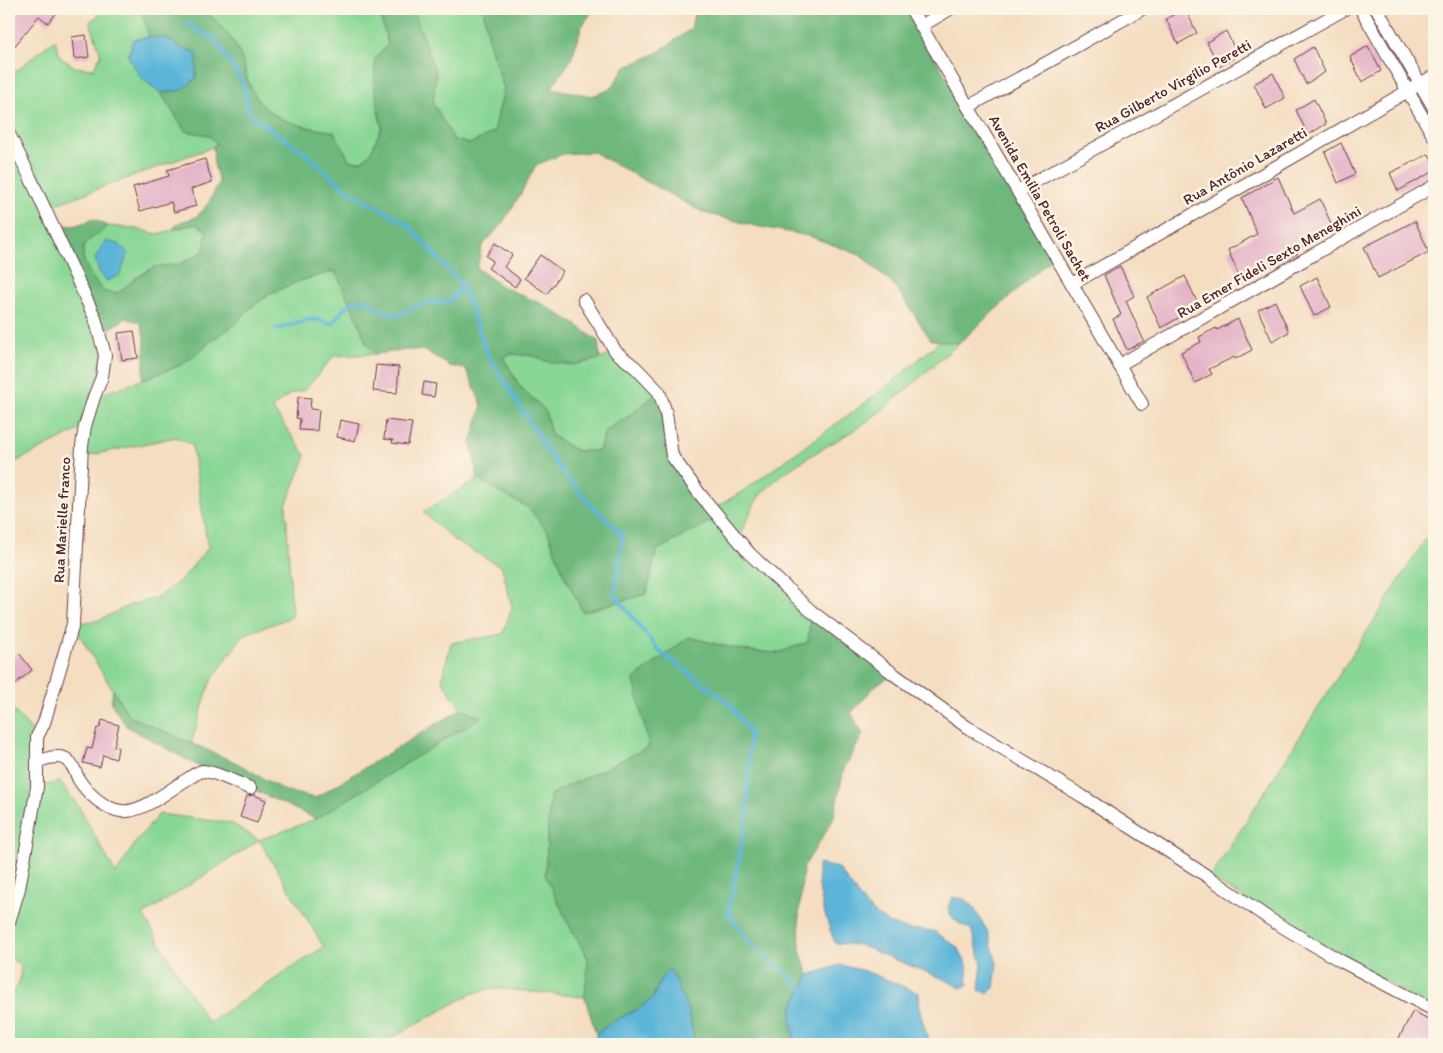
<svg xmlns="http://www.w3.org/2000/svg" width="1443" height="1053" font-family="Itim,sans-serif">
  <rect width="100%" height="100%" fill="#fcf5e5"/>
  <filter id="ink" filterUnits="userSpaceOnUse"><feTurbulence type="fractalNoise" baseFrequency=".02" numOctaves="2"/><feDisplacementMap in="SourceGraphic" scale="10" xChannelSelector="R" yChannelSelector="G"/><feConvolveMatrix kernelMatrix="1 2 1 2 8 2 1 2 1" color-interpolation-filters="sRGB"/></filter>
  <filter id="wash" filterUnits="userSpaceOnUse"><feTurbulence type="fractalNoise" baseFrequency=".0096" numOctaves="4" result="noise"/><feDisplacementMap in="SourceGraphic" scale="20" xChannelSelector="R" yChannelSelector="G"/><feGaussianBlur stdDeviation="1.12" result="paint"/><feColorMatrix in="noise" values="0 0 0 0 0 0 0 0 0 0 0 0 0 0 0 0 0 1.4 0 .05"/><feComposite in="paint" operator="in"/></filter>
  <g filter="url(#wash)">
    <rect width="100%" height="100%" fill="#f4ddc1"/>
    <!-- green -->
    <g fill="#89d795" stroke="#6a7b60" fill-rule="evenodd">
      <polygon points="109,9 139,9 142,13 149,37 133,40 141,78 161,93 185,131 208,135 218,145 45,208 105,355 94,397 179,366 195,356 213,339 233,326 249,309 271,293 299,281 335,271 357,318 367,345 376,354 334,356 305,390 290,394 272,408 306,456 286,505 292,617 243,635 210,683 191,744 128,716 73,624 99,620 128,606 158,597 181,580 208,548 192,445 176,437 82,457 85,427 9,465 9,77 55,39 60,57 75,67 93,69 101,55 90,21"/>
      <path d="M204,9h176l-1,3 9,32 -10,69 4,13 -11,26 -9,9h-12l-16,-29c-33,-6 -64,-9 -82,-42 -7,-12 -7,-27 -14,-40 -8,-16 -22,-28 -34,-41z"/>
      <polygon points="413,9 483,9 491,49 504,88 494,132 470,144 454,140 433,103 436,74"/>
      <path d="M196,224l11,8 -3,19 -24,13 -26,3 -18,11 -18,15 -14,-1c-9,-10 -29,-35 -18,-49 4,-5 16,-12 22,-17l28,3 21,5z"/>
      <path d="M940,341l19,2c-30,26 -59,54 -90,77 -35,25 -77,41 -107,73 -8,8 -19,36 -24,47l73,71 -3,31 -30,11 -29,-2 -25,-5 -35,-9 -55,42 15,68 -99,48 -5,80 25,51 18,33 -3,38 -92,-9 -22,6 -91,50h-371v-47l10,-14 2,-17 -12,-9v-252l28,32v50l23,-5 19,25 37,67 20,-32 23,-28 72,9 28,17 57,-21 165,-102 -20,-8 -19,-29 9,-37 52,-9 9,-27 -10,-40 -47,-26 -32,-29 55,-33 19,12 32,17 19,24 17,45 18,35 63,-18 11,-44 61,-33 -6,-7 34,-21 115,-83 36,-28zM259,840l65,107 -116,76 -65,-108z"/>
      <polygon points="616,352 659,392 627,417 605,431 599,451 577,451 551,435 545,410 520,386 503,357 512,354 535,356 548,362 600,359"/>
      <polygon points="1434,526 1434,1010 1210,878"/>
    </g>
    <!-- forest -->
    <g fill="#6eb87e" stroke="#5c6c54">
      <path d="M139,9h65c12,13 26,25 34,41 7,13 7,28 14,40 18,33 49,36 82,42l16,29h12l9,-9 11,-25 -8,-40 1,-28 13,-15 -9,-32 1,-3h33l23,65 -3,29 21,37 16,4 24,-12 10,-44 -13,-39 -8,-40h111l-12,17 -11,34 -20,28 41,8 19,-7 13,-21 31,-14 36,-25 4,-20h211l147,248 -94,86 -28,-3 -35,-53 -36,-32 -51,-19 -53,-10 -52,-13 -111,-61 -30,2 -27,11 -16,30 -10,16 -9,14 -19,21 -5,22 24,18 43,19 34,21 20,15 2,18 -27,6 -25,-3 -13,-6 -23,-2 -9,3 17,30 25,23 6,25 26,16h22l6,-20 22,-14 32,-25 13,64 47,61 -62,33 -11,44 -63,18 -18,-35 -17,-45 -19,-24 -32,-17 -19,-12 -7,-36 11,-38 -16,-36 -16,-3 -26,-16h-18l-30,4 -9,-9 -10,-27 -22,-47 -36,10 -28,12 -22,16 -16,17 -20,13 -18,17 -16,10 -36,13 2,-38 -4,-18 -15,-5 -15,10h-14l-45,-104 22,2 20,-7 14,7c-6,5 -18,13 -22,17 -11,14 9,39 18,49l14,1 18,-15 18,-11 26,-3 24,-13 3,-20 -11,-7 -23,5c9,-12 14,-6 24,-13 11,-9 16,-21 22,-34l-5,-18 -1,-18 4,-2 -9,-9 -23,-4 -24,-38 21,-3 -3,-43 -13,-9 -17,-1 -7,-24z"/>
      <polygon points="811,611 895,675 877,684 851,713 863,734 844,769 833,820 803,868 799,916 800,951 809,975 793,1006 791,1022 795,1044 695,1044 688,1010 661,978 653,998 638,1009 612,1022 596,1034 585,997 588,958 570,927 545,875 550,795 649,747 634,679 689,637 724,646 749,651 778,653 808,642"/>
      <polygon points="113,690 129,716 237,763 285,791 315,798 461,709 481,717 316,819 250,788 209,772 126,726 111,703"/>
    </g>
    <!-- water -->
    <g fill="#5cb5d9" stroke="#536a82">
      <polygon points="149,37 166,38 179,47 197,53 196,78 182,90 161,93 141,78 128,56 133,40"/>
      <polygon points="105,241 119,244 128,253 120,275 107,281 100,273 95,259"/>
      <path d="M818,864l20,4 28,38 20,16 20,7 28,2 23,16 10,17 1,21 -8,3 -14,-8 -87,-35 -24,-2c-10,-26 -18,-51 -17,-79z"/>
      <path d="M953,897l11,2 8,6 16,27 9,32 -3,24 -7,5 -8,-3 3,-26 -11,-35c-12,-5 -20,-9 -23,-22z"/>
      <polygon points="840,965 865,971 919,993 920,1012 928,1040 926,1044 795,1044 791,1022 793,1006 809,975"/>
      <polygon points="670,969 688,1010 695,1044 595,1044 596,1034 612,1022 638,1009 653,998 661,978"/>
    </g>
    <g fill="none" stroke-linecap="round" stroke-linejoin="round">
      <!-- stream -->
      <g stroke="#5cb5d9" stroke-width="4">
        <polyline points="187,24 215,39 243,83 250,115 304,152 348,191 406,223 462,285 488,355 556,464 590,504 623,535 615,595 659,651 728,702 750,733 747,814 737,869 728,914 756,950 784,971 805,992"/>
        <polyline points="276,329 313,319 332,324 347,305 361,299 395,316 427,302 451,301 462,285"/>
      </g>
    </g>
    <g id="blocks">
      <!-- building -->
      <g fill="#e5b4c9">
        <polygon points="9,9 60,9 48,23 39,16 9,53"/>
        <polygon points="1183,9 1185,9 1197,33 1178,44 1166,19"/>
        <polygon points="1226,31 1238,56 1219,67 1207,42"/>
        <polygon points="86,35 89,57 74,59 72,37"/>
        <polygon points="1368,46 1381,71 1362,82 1350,57"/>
        <polygon points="1313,47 1325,72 1306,84 1294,59"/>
        <polygon points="1273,73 1285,98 1266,109 1254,84"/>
        <polygon points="1314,99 1326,124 1308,135 1296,110"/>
        <polygon points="1341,143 1355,174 1338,183 1325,152"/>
        <polygon points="1429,154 1434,165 1434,171 1398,191 1390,173"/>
        <polygon points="205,159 212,182 191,189 196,206 174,212 171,202 140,211 133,187 169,176 167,170"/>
        <polygon points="1278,177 1294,213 1320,199 1334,230 1296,250 1298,253 1281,262 1280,260 1241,280 1228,250 1257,234 1242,198"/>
        <polygon points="1415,221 1429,252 1378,278 1364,247"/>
        <polygon points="495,243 512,255 504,267 520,279 515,287 488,268 493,261 486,256"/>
        <polygon points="540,255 563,271 547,294 524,278"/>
        <polygon points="1120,266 1134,296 1126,301 1144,341 1127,350 1113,319 1121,315 1104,275"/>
        <polygon points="1185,276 1199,306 1161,328 1147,297"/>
        <polygon points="1317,277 1331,307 1314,316 1300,286"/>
        <polygon points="1275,301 1289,332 1272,341 1258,310"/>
        <polygon points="1238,319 1252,350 1235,359 1234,357 1209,369 1212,374 1195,383 1181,352 1201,342 1199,337 1216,328 1217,330"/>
        <polygon points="134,331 138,358 122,360 118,333"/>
        <polygon points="376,365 399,367 397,393 373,391"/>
        <polygon points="424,382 436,384 434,397 422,395"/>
        <polygon points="298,397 311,398 310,409 319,410 317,431 299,430 300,419 296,418"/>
        <polygon points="340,420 359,424 355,441 337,437"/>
        <polygon points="386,420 412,423 408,445 392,443 393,440 384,439"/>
        <polygon points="19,653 32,670 14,685 9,678 9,661"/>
        <polygon points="102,720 119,725 114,746 118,747 116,759 103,755 100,767 83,763 87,748 92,749 97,728 100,728"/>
        <polygon points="254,795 266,800 257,823 240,817 247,796"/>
        <polygon points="1413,1011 1434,1022 1434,1044 1411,1044 1399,1038"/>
      </g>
    </g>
  </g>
  <g filter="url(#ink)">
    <use href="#blocks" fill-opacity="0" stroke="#643c42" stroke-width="1"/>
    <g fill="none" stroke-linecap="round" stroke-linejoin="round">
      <defs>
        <g id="minor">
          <polyline points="911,9 1142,404"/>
          <polyline points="1361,9 1434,137"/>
          <polyline points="1377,9 1434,108"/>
          <polyline points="921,26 950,9"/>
          <polyline points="968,107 1142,9"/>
          <polyline points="9,134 30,177 95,318 105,355 102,377 94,397 85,426 82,446 73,624 44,723 37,737 37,787 19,889 9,922"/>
          <polyline points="1018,191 1345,9"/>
          <polyline points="1072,284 1434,76"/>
          <polyline points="584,300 616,352 636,368 659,392 666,413 672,456 699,493 750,554 811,611 895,675 967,727 1082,796 1210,878 1271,920 1341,961 1434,1010"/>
          <polyline points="1119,365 1434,186"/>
          <path d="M38,761c8,-2 17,-6 26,-3 9,4 11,14 15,22 9,14 26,29 42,31 20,3 48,-21 65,-31 5,-3 11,-8 17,-9 11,0 36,13 47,17"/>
        </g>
      </defs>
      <!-- minor casing -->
      <use href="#minor" stroke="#643c42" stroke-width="14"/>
      <!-- minor -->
      <use href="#minor" stroke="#fff" stroke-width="12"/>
    </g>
  </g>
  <g text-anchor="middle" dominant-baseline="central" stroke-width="5" stroke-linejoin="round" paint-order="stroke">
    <!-- street labels -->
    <g font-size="15" fill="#4a1f2b" stroke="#fcf5e5">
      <text transform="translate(1173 86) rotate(-29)">Rua Gilberto Virgílio Peretti</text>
      <text transform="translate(1245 166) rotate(-30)">Rua Antônio Lazaretti</text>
      <text transform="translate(1040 198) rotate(60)">Avenida Emília Petroli Sachet</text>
      <text transform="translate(1269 262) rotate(-30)">Rua Emer Fideli Sexto Meneghini</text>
      <text transform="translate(62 520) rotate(-87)">Rua Marielle franco</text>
    </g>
  </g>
  <!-- margin -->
  <rect width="1443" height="1053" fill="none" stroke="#fcf5e5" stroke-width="30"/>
</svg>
